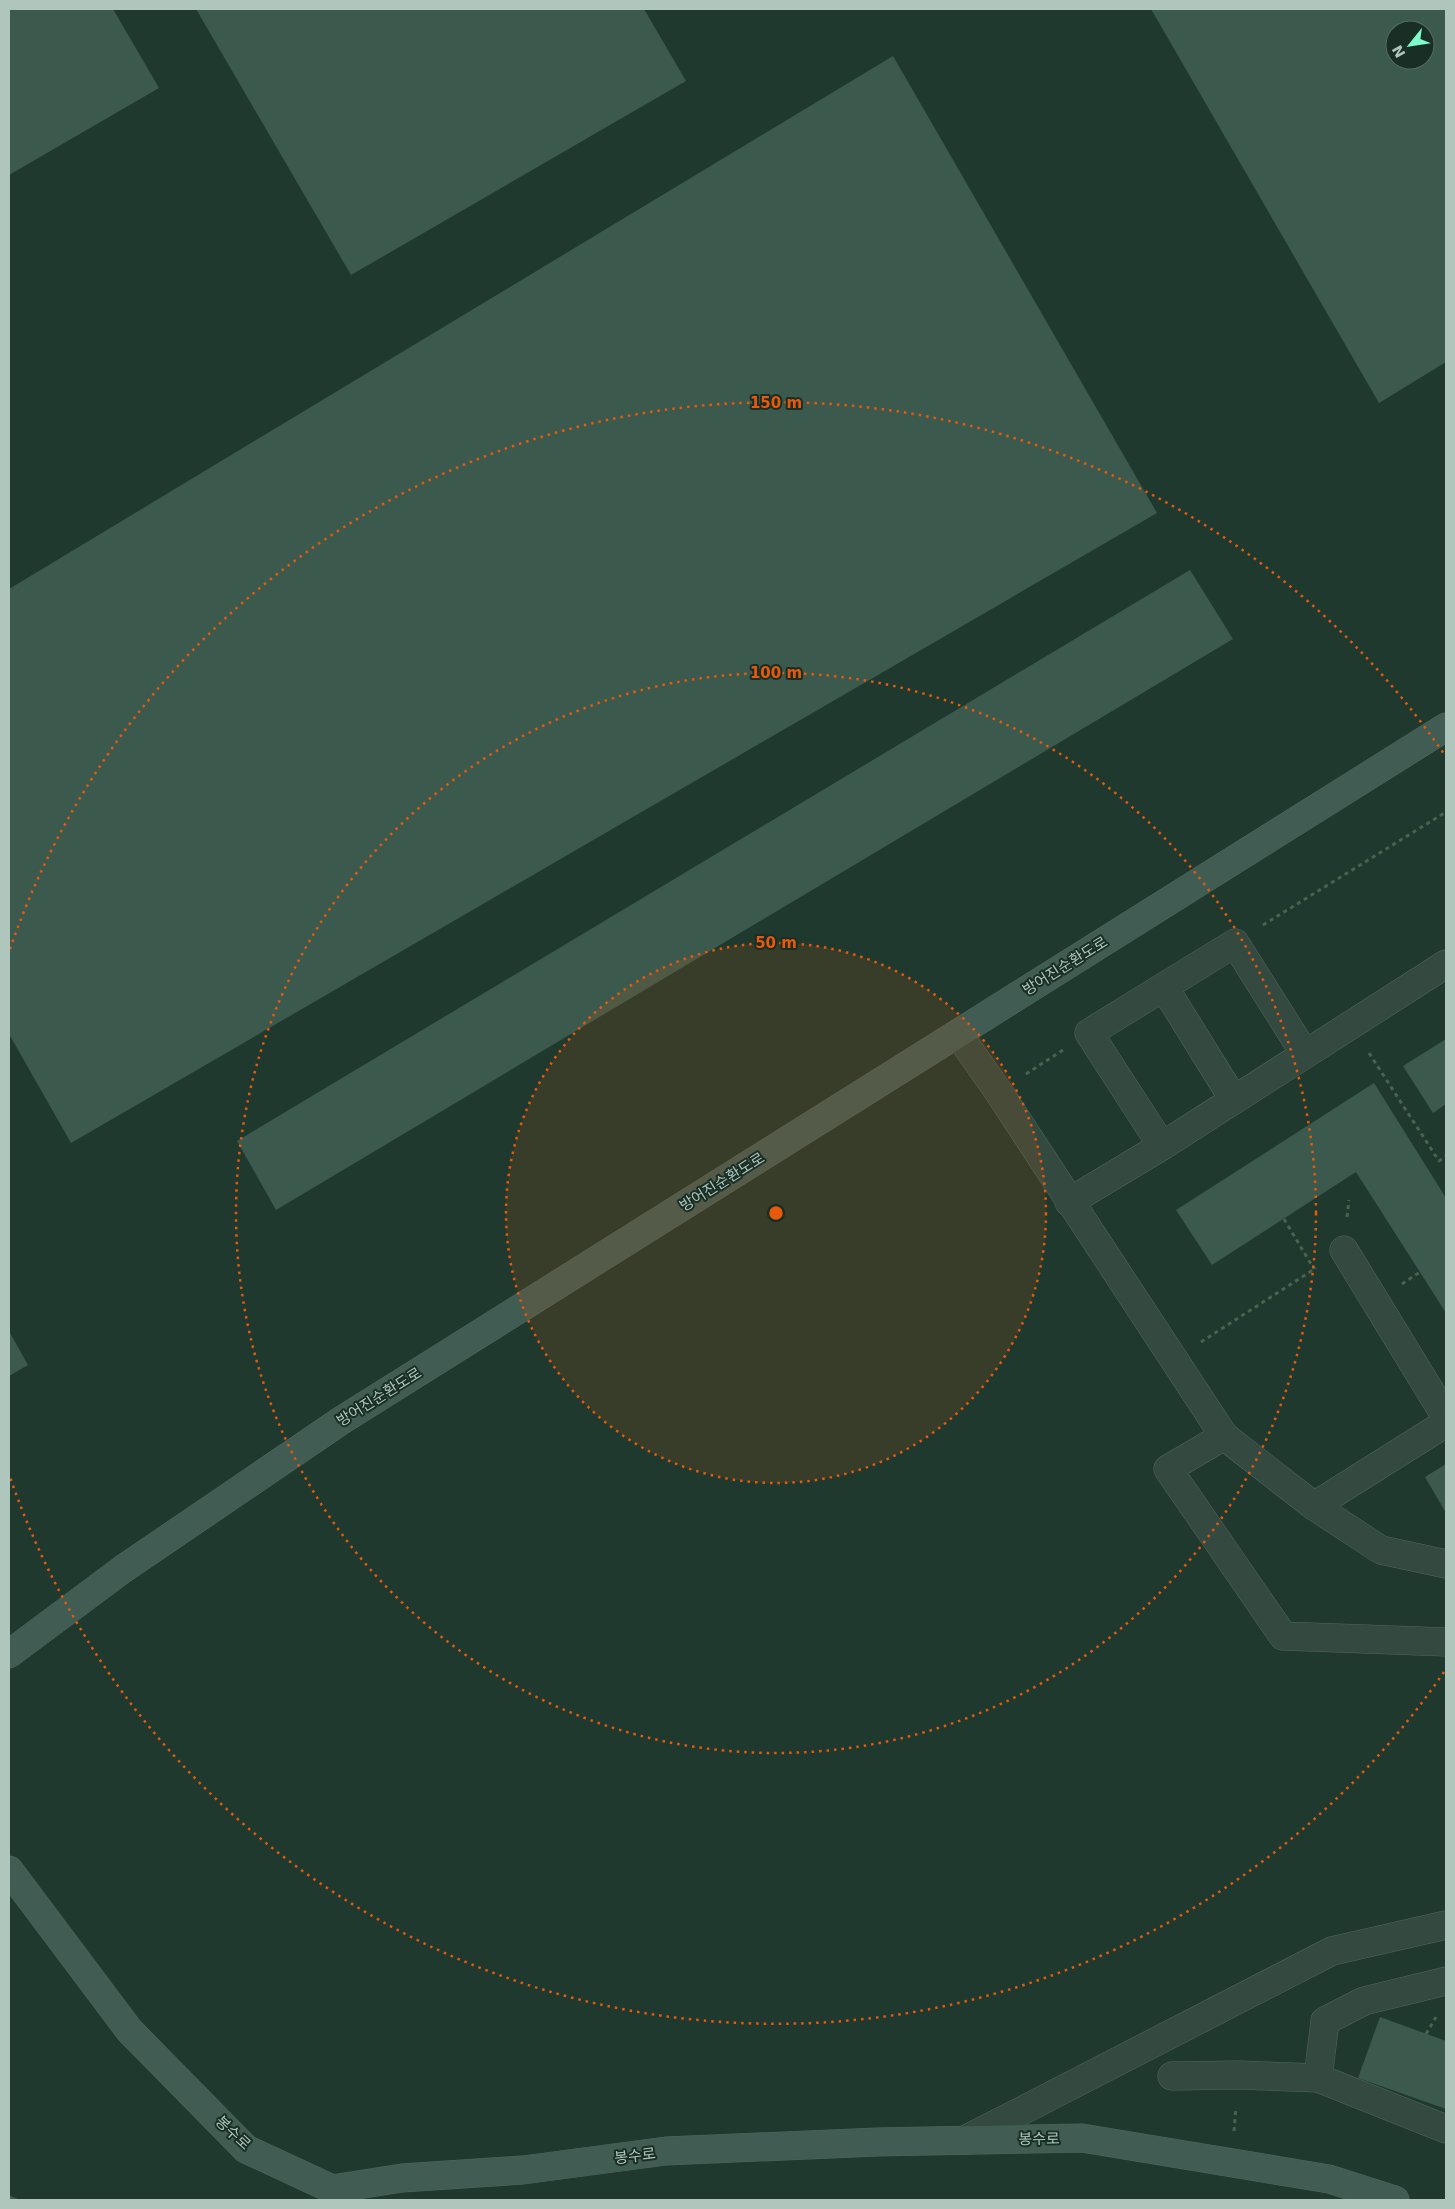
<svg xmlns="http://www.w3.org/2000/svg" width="1455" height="2209" font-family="'DejaVu Sans','Noto Sans KR',sans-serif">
  <rect width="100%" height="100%" fill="#20392e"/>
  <!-- building -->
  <g fill="#3c594d" fill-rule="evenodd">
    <polygon points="9,9 113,9 159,88 9,175"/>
    <polygon points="196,9 644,9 686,81 351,275"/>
    <path d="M1151,9h295v353l-67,41zM1395,30h30v30h-30z"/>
    <polygon points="893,56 1157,513 71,1143 9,1034 9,589"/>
    <polygon points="1190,570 1233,639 276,1210 237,1141"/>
    <polygon points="1446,1039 1446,1104 1433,1113 1403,1066"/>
    <polygon points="1374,1083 1446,1198 1446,1313 1356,1172 1212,1265 1176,1210"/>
    <polygon points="9,1331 28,1365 9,1376"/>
    <polygon points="1446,1464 1446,1513 1425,1477"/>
    <polygon points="1380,2017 1446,2041 1446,2109 1358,2078"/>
    <polygon points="9,2195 20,2200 9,2200"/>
  </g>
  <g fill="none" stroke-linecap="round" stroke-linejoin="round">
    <defs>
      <g id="minor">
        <polyline points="1164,987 1234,1100"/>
        <polyline points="958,1034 998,1091 1224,1436 1314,1506 1381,1550 1446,1564"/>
        <polyline points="1162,1146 1089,1033 1235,943 1305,1054"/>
        <polyline points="1069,1202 1162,1146 1446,964"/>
        <polyline points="1344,1250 1446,1417"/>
        <polyline points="1224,1436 1168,1469 1283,1636 1446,1642"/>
        <polyline points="1314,1506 1446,1423"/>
        <polyline points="1172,2076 1240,2075 1318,2078 1325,2021 1364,2001 1446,1981"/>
        <polyline points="1318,2078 1446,2129"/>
        <polyline points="965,2140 1332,1951 1446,1925"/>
      </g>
      <g id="secondary">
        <polyline points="9,1654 123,1569 342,1420 1446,727"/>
        <polyline points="9,1870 129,2030 246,2149 332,2189 402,2178 523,2170 666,2151 877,2142 1082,2138 1329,2179 1395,2200"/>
      </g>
    </defs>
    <!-- minor casing -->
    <use href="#minor" stroke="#51675e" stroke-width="29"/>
    <!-- secondary casing -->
    <use href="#secondary" stroke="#51675e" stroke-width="29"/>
    <!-- path -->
    <g stroke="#4a624e" stroke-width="3" stroke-dasharray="4 4" stroke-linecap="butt">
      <polyline points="1263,925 1446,812"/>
      <polyline points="1369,1053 1439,1161 1446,1156"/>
      <polyline points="1026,1074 1063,1050"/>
      <polyline points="1347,1217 1349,1200"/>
      <polyline points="1284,1219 1314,1269"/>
      <polyline points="1402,1284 1420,1272"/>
      <polyline points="1201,1342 1316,1268"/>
      <polyline points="1426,2034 1436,2017"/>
      <polyline points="1234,2131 1236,2107"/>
    </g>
    <!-- minor -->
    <use href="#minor" stroke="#344940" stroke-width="28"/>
    <!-- secondary -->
    <use href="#secondary" stroke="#415c52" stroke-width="28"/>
  </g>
  <!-- distance rings -->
  <circle cx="776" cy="1213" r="270" fill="#e8590c" fill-opacity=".12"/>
  <g fill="none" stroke="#e8590c" stroke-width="2.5" stroke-dasharray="2.5 5">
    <circle cx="776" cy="1213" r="270"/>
    <circle cx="776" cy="1213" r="540"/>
    <path d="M1444 1672A810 810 0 0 1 10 1477M10 949A810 810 0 0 1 1444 754"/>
  </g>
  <g text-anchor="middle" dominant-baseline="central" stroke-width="4" stroke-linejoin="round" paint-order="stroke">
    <!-- street labels -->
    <g font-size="15" fill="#aec6bc" stroke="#192e25">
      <text transform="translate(1065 966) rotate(-32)">방어진순환도로</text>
      <text transform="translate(722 1182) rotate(-32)">방어진순환도로</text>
      <text transform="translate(379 1397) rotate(-32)">방어진순환도로</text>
      <text transform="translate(233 2133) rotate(43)">봉수로</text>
      <text transform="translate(1039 2139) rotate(-1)">봉수로</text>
      <text transform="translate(635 2156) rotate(-7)">봉수로</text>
    </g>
  </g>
  <circle cx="776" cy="1213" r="8" fill="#e8590c" stroke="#192e25" stroke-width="2.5"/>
  <g font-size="15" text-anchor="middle" font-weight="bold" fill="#e8590c" stroke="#192e25" stroke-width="4" stroke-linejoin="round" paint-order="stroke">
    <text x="776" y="408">150 m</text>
    <text x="776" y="678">100 m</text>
    <text x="776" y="948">50 m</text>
  </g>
  <!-- border -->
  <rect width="1455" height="2209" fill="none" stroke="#aec6bc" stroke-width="20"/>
  <!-- north arrow -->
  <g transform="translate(1410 45) rotate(240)"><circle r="24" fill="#192e25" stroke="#556b61"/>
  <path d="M0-4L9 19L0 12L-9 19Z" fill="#7efbca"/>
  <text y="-8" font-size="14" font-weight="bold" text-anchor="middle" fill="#aec6bc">N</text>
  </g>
</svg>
